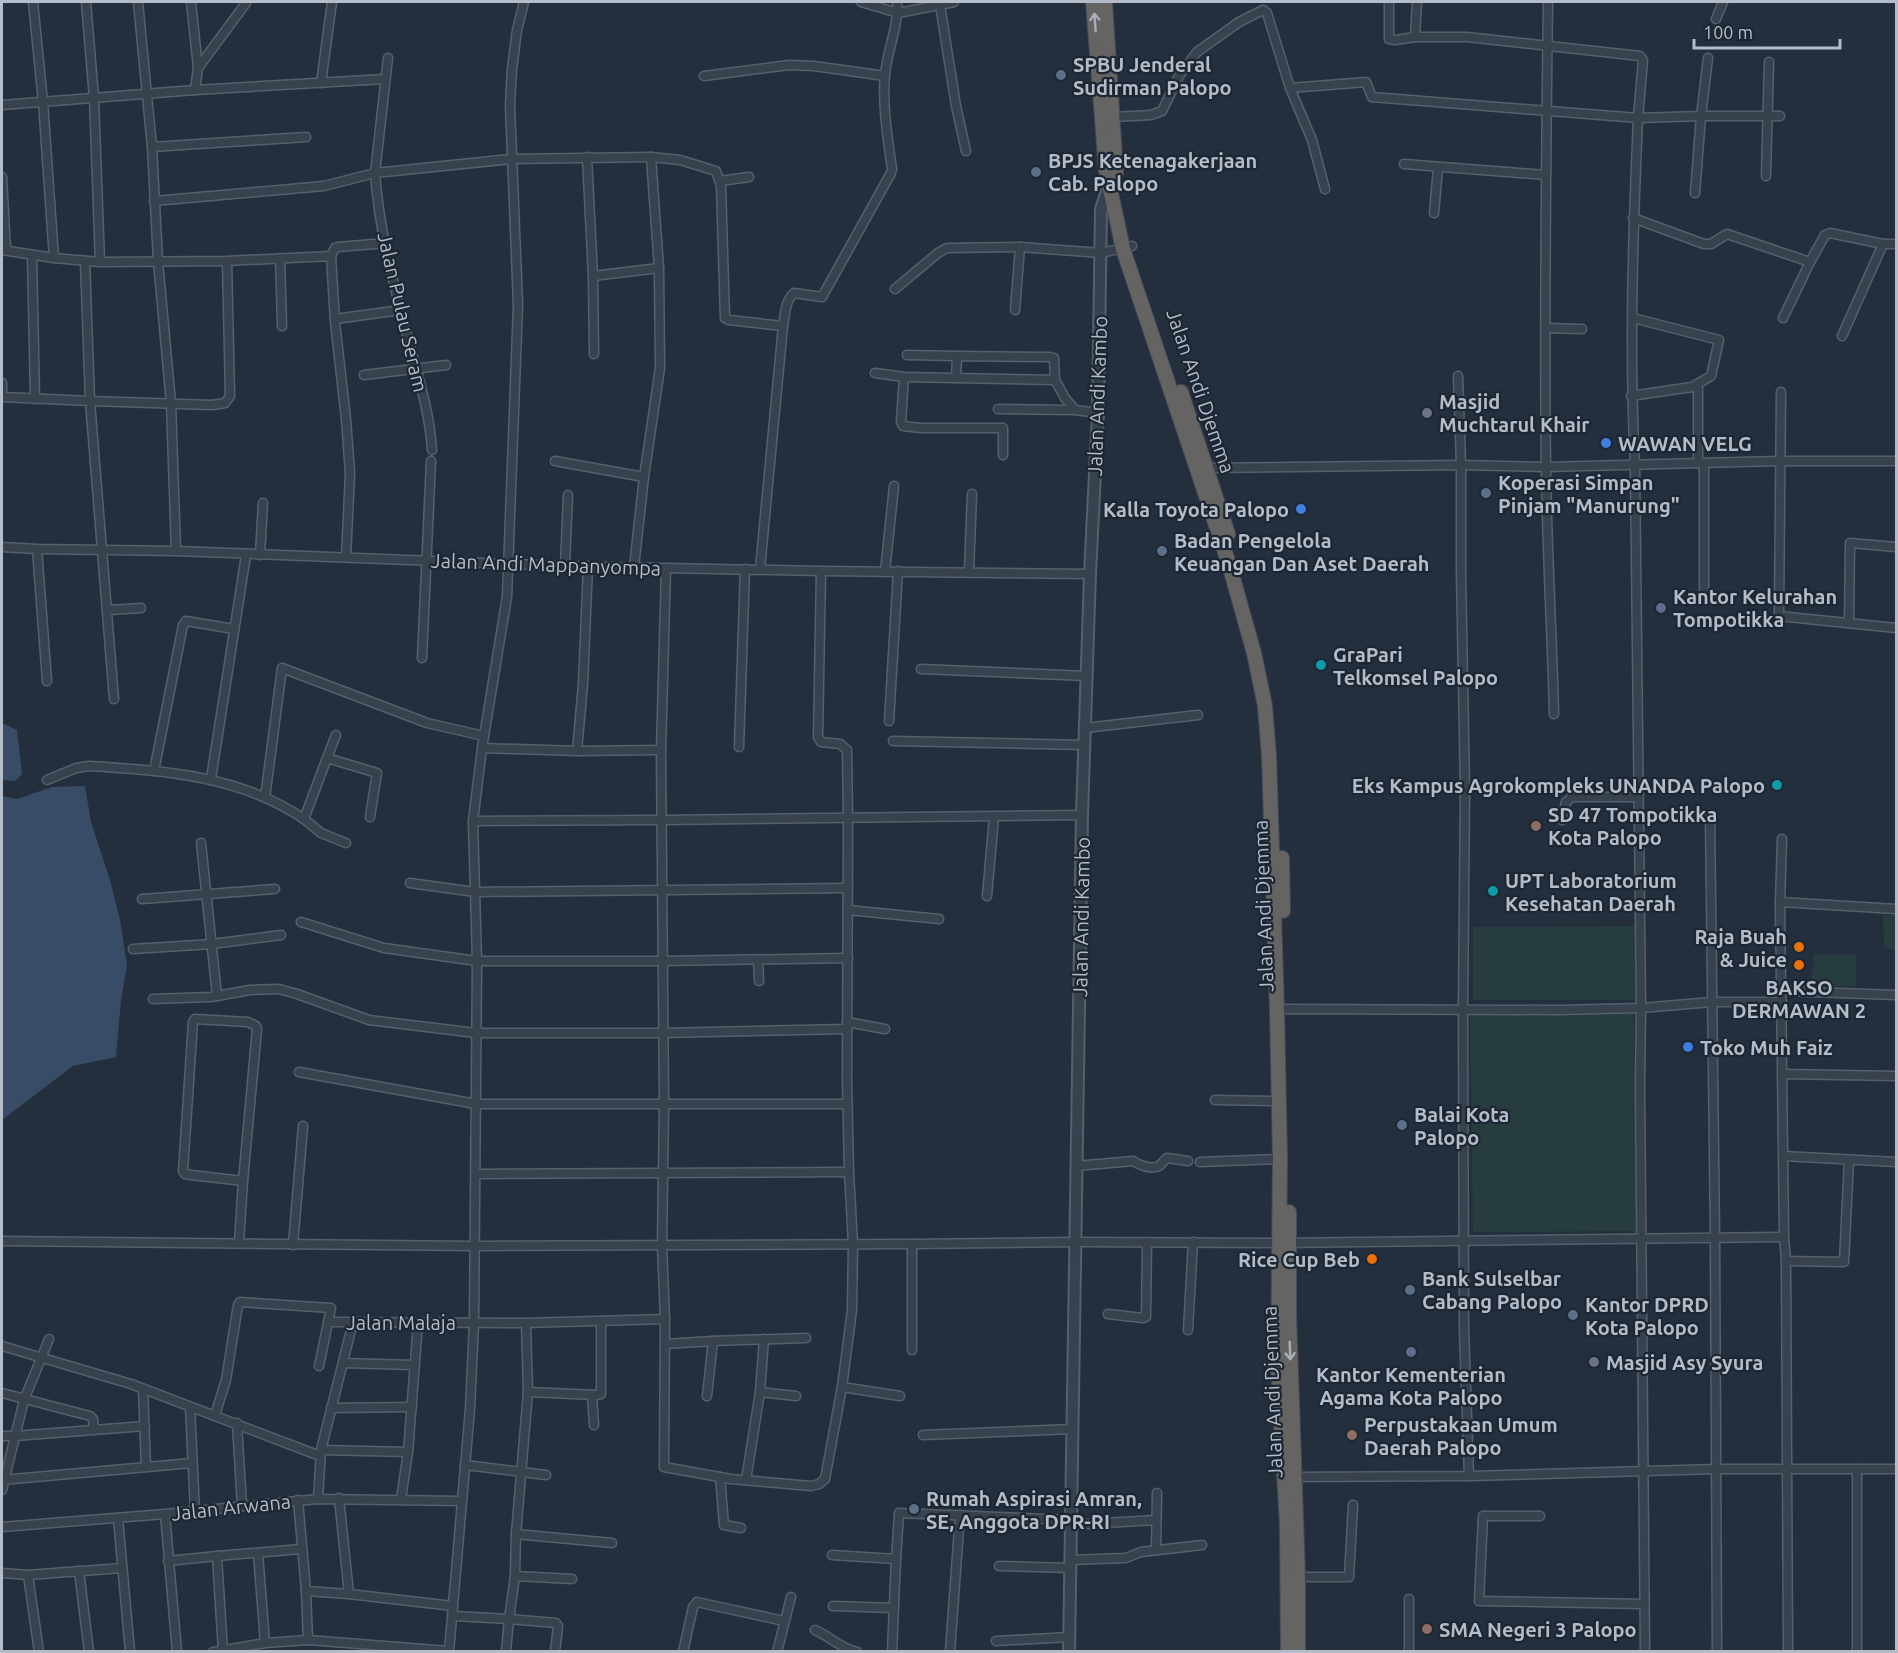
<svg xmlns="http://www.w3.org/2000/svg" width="1898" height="1653" font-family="Ubuntu,sans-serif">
  <rect width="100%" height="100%" fill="#242f3e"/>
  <!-- green -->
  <g fill="#263c3f">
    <polygon points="1883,915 1896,915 1896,950 1884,948"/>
    <polygon points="1635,926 1635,1000 1473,1000 1473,927"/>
    <polygon points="1814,954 1856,955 1856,986 1811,986"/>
    <polygon points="1634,1014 1636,1231 1473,1232 1470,1015"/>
  </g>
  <!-- water -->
  <g fill="#394c67">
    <polygon points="2,723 17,730 22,774 15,781 2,780"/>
    <polygon points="85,786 91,822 110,880 120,920 127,965 121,1000 116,1057 73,1066 2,1120 2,796 17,799 52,787"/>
  </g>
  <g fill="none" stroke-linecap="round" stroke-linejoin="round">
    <defs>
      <g id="minor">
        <polyline points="33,2 43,102 54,258"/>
        <polyline points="86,2 94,98 100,262"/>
        <polyline points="138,2 152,147 158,261 171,403 176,551"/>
        <polyline points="191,2 198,68 195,90"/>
        <polyline points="861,2 898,13 954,2"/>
        <polyline points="1389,2 1389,39 1395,40 1415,37"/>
        <polyline points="1417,2 1415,37 1467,37 1640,56 1643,60 1638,118 1701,116 1780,116"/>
        <path d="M1548,2c-2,155 -4,311 -2,467 1,82 6,163 8,245"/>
        <polyline points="940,5 956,106 966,151"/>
        <polyline points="1716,19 1723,2"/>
        <polyline points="198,68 246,3"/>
        <polyline points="704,76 789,65 814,66 885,76"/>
        <polyline points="321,83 332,2"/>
        <polyline points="1290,88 1312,140 1325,189"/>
        <polyline points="2,105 195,90 385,79"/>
        <path d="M1113,117l38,-2 11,-4 17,-35 18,-24 42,-30 24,-12 4,3 23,75 76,-6 6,15 266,21c-5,116 -9,231 -3,347l6,543 -1,79 5,565"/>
        <polyline points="152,147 306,137"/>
        <polyline points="587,157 593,276 594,354"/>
        <polyline points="651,157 680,160 716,171 721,186 725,318 729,320 783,326"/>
        <polyline points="1404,164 1546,175"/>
        <polyline points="1766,176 1769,62"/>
        <polyline points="2,177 6,250"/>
        <polyline points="720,181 749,177"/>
        <polyline points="1695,193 1701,116 1708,58"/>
        <polyline points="154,201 324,186 375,173 388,58"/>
        <polyline points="1434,213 1438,168"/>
        <polyline points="1633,218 1704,244 1711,244 1727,234 1810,262"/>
        <polyline points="1883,244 1896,244"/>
        <polyline points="2,250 54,258 100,262 227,261 331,256 335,322 346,419 350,473 346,557"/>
        <polyline points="32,255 35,399"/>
        <polyline points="331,256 335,248 338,247 386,243"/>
        <polyline points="280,258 282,326"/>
        <polyline points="85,261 90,401 212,405 225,403 230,396 227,261"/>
        <polyline points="593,276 659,268"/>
        <polyline points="895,289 938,253 947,248 1020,247 1101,253 1132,246"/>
        <polyline points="1015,310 1020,247"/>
        <polyline points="1783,318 1810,262 1825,235 1830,233 1883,244 1842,336"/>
        <polyline points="335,319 401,310"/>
        <polyline points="1546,328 1582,329"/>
        <polyline points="907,355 957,356"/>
        <polyline points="875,373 904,377 1055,380 1065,398 1075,410 1098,413"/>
        <polyline points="364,375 446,365"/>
        <polyline points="1458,376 1461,465 1461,571 1465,790 1463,1009 1464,1328 1469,1476"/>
        <polyline points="904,377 901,422 903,426 921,428 1003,428 1003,455"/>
        <polyline points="956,378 957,356 1050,357 1054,358 1055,380"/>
        <polyline points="2,383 2,397"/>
        <polyline points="1698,384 1698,463"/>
        <polyline points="1781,392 1779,616 1896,628"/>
        <polyline points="1631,396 1692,387 1711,376 1719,340 1633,318"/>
        <polyline points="2,397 90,401 114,699"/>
        <polyline points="998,409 1075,410"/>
        <path d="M432,450c-2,-35 -13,-71 -22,-104 -15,-56 -31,-115 -35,-173l136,-14 140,-2 8,111 1,100 -16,109 -10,90"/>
        <polyline points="555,461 644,477"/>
        <polyline points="1204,468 1461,465 1546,467 1779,461 1896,461"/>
        <polyline points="2,547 37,549 176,551 565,566 821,571 1090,574"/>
        <polyline points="37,549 47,681"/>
        <polyline points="260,555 263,503"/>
        <polyline points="565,566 568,495"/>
        <polyline points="666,568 661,750 664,1105 662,1246 665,1319 664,1467 731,1479 811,1486 819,1484 825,1479 842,1387 852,1310 853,1244 849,1172 847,1080 848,818 847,750 840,744 821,742 818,737 821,571"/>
        <path d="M760,569l23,-243c2,-11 2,-25 11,-33l28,4 69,-124 1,-4c-4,-27 -10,-67 -7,-94 2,-25 14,-49 12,-73"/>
        <polyline points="969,571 972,494"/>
        <polyline points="885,572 894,486"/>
        <polyline points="1704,596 1704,463"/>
        <polyline points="108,610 141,608"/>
        <polyline points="1849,622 1850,543 1896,547"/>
        <polyline points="422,658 431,461"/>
        <polyline points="921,669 1087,676"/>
        <polyline points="889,721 898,571"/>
        <polyline points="1085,728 1198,715"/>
        <polyline points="893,741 1085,745"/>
        <polyline points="739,747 745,569"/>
        <polyline points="482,748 577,751 661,750"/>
        <polyline points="577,751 583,684 588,566"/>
        <polyline points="327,758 336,735"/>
        <polyline points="154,771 183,625 186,621 234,629"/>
        <polyline points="211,779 246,555"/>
        <path d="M47,780l29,-12 13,-2c76,5 150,9 215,53l23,-61 50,15 -7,44"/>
        <polyline points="265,798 282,668 427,723 484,736"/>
        <polyline points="1710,814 1715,1238 1717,1652"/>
        <polyline points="304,819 321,833 346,843"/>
        <polyline points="1562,820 1566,802 1572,797 1638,797"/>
        <polyline points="473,821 662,820 1082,815"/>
        <polyline points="1782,839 1780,902 1784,1237 1786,1261 1788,1652"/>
        <polyline points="201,843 217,996"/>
        <polyline points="410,883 475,892 848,888"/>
        <polyline points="987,896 994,817"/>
        <polyline points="142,899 275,889"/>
        <polyline points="1780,902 1896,909"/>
        <polyline points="848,910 939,919"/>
        <polyline points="301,922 384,948 477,961 663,961 848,958"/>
        <polyline points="133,949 212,944 281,935"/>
        <polyline points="758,960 759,981"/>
        <polyline points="1782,991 1896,995"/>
        <polyline points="153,999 211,997 250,990 279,989 297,994 369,1020 476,1033 663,1033 847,1029"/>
        <polyline points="1277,1011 1285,1009 1559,1010 1641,1008 1712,1002 1782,1002"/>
        <polygon points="195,1019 248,1022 256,1026 257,1029 243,1181 191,1175 185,1174 183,1171 193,1022"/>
        <polyline points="847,1022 885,1029"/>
        <polyline points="299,1072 476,1104 847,1104"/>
        <polyline points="1783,1074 1896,1076"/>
        <polyline points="1215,1100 1279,1101"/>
        <polyline points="1783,1156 1896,1162"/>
        <polyline points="1200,1162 1280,1159"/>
        <path d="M1076,1166l57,-5c6,4 18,9 26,5 3,-2 5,-6 8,-8l21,3"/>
        <polyline points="476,1174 849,1172"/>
        <polyline points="2,1241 475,1246 912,1244 1075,1242 1280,1243 1784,1237"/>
        <polyline points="239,1243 243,1181"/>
        <polyline points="293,1245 303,1126"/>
        <polyline points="1786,1261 1844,1262 1849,1160"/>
        <polyline points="1108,1314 1143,1318 1146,1317 1147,1242"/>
        <polyline points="328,1322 526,1323 665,1319"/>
        <polyline points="1188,1330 1193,1242"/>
        <polyline points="665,1344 713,1341"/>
        <polyline points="2,1346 131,1384 320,1456"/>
        <polyline points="912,1350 912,1244"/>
        <polyline points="343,1363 414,1365"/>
        <polyline points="842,1387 900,1396"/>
        <polyline points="143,1389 146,1467"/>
        <polyline points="528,1392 596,1395 601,1394 601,1321"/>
        <polyline points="760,1392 796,1396"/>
        <polyline points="2,1393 90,1416 93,1419 94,1430"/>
        <polyline points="592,1395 594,1425"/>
        <polyline points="707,1396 713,1341 806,1338"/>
        <polyline points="190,1407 195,1511"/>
        <polyline points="331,1408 412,1407"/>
        <polyline points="215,1415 226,1380 238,1305 240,1302 331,1308 319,1366"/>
        <polyline points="237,1423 242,1506"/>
        <polyline points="923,1435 1073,1429"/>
        <polyline points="2,1436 15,1436 145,1426"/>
        <polyline points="321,1450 408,1452"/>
        <polyline points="465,1465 546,1475"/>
        <polyline points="720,1477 724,1525 741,1528"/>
        <polyline points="1291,1477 1469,1476 1717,1469 1896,1469"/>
        <polyline points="2,1480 192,1463"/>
        <polyline points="746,1480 760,1392 764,1339"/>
        <polyline points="2,1490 24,1400 49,1339"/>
        <polyline points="339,1498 349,1594"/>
        <polyline points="318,1499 321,1450 353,1322"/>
        <polyline points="401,1499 408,1452 418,1323"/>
        <polyline points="298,1500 306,1591 349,1594 453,1606"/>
        <polyline points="165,1514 177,1652"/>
        <polyline points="1540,1516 1483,1516 1479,1601 1644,1604"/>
        <polyline points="118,1518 130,1652"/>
        <polyline points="1071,1525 1156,1520"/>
        <polyline points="2,1527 165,1514 318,1499 461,1501"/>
        <polyline points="516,1534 612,1543"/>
        <polyline points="1156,1550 1157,1493"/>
        <polyline points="258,1553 265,1643"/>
        <polyline points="832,1555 896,1559"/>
        <polyline points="217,1556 301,1549"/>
        <polyline points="1070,1560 1126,1558 1141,1552 1202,1545"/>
        <polyline points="168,1561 217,1556 223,1652"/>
        <polyline points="999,1566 1070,1568"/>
        <polyline points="79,1571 89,1652"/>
        <polyline points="2,1573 28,1575 122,1568"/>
        <polyline points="28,1575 39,1652"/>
        <polyline points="515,1576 572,1579"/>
        <polyline points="1298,1577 1349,1577 1353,1505"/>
        <polyline points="306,1591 308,1640"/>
        <polyline points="833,1606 894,1608"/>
        <polyline points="454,1616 509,1619 556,1623 558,1626 555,1652"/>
        <path d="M815,1630c14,6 27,19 42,22"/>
        <polyline points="996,1641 1069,1637"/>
        <polyline points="213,1652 265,1643 308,1640 449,1651"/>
        <polyline points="449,1652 470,1409 474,1323 477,961 473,821 482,748 507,597 518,305 510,105 512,69 517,30 524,2"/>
        <polyline points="506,1652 509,1619 515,1576 516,1534 528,1392 526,1323"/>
        <polyline points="683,1652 693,1607 697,1602 784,1621"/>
        <polyline points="777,1652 791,1597"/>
        <polyline points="892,1652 896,1559 899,1513 1071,1520"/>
        <polyline points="950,1652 960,1515"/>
        <polyline points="1409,1652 1409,1599"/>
        <polyline points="1857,1652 1857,1469"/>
      </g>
      <polyline id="tertiary" points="1069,1652 1082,815 1090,574 1098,413 1101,209 1109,185"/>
      <g id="trunk">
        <polyline points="1093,2 1106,170 1123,249 1229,564 1254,653 1265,706 1269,756 1277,1011 1280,1159 1278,1368 1287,1524 1288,1652"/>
        <polyline points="1105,2 1116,173"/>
        <polyline points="1181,392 1228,534"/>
        <polyline points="1282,858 1283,911"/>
        <polyline points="1289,1212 1289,1316 1298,1577 1298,1652"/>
      </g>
    </defs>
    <!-- minor casing -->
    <use href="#minor" stroke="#565f6c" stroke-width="11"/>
    <!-- tertiary casing -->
    <use href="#tertiary" stroke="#565f6c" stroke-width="14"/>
    <!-- trunk casing -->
    <use href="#trunk" stroke="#434c59" stroke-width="16"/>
    <!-- minor -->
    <use href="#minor" stroke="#38414e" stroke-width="8"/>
    <!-- tertiary -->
    <use href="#tertiary" stroke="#38414e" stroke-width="10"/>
    <!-- trunk -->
    <use href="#trunk" stroke="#656462" stroke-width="14"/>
  </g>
  <!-- one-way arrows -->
  <defs><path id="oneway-shaft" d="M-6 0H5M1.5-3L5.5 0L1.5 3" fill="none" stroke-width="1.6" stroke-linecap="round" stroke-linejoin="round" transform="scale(1.5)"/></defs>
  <g stroke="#a8afba">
    <use href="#oneway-shaft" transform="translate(1095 22) rotate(-94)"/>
    <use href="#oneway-shaft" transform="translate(1290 1351) rotate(88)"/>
  </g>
  <!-- markers -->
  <g fill="#5c6f8a" stroke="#1d2633" stroke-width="2">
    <circle cx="1061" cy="75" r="6"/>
    <circle cx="1036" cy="172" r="6"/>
    <circle cx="1486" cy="493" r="6"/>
    <circle cx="1162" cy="551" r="6"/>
    <circle cx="1661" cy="608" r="6"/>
    <circle cx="1402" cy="1125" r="6"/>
    <circle cx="1410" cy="1290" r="6"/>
    <circle cx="1573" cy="1315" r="6"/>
    <circle cx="1411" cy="1352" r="6"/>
    <circle cx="914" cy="1509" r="6"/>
  </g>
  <g fill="#6b7280" stroke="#1d2633" stroke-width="2">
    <circle cx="1427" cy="413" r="6"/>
    <circle cx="1594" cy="1362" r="6"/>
  </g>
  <g fill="#3f7fe0" stroke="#1d2633" stroke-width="2">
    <circle cx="1606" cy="443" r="6"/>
    <circle cx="1301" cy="509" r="6"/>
    <circle cx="1688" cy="1047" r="6"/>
  </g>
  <g fill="#0f9aa8" stroke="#1d2633" stroke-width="2">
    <circle cx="1321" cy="665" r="6"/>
    <circle cx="1777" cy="785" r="6"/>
    <circle cx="1493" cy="891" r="6"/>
  </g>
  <g fill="#8d6e63" stroke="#1d2633" stroke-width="2">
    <circle cx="1536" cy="826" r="6"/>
    <circle cx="1352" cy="1435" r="6"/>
    <circle cx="1427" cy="1629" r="6"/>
  </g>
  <g fill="#e8710a" stroke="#1d2633" stroke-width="2">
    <circle cx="1799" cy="947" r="6"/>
    <circle cx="1799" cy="965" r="6"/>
    <circle cx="1372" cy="1259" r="6"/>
  </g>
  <g text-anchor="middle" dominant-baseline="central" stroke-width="4.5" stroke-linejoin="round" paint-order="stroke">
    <!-- poi labels -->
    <g font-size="20" font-weight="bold" fill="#b4bcc9" stroke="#1d2633" text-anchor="start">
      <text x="1073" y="64">SPBU Jenderal<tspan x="1073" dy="23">Sudirman Palopo</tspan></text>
      <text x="1048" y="160">BPJS Ketenagakerjaan<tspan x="1048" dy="23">Cab. Palopo</tspan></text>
      <text x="1439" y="401">Masjid<tspan x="1439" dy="23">Muchtarul Khair</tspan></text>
      <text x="1618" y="443">WAWAN VELG</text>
      <text x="1498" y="482">Koperasi Simpan<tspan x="1498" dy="23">Pinjam "Manurung"</tspan></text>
      <text x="1289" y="509" text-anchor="end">Kalla Toyota Palopo</text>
      <text x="1174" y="540">Badan Pengelola<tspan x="1174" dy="23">Keuangan Dan Aset Daerah</tspan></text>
      <text x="1673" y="596">Kantor Kelurahan<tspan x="1673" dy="23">Tompotikka</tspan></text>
      <text x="1333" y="654">GraPari<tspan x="1333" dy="23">Telkomsel Palopo</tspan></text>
      <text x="1765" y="785" text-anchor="end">Eks Kampus Agrokompleks UNANDA Palopo</text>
      <text x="1548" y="814">SD 47 Tompotikka<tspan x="1548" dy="23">Kota Palopo</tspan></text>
      <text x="1505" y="880">UPT Laboratorium<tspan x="1505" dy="23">Kesehatan Daerah</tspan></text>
      <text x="1787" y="936" text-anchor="end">Raja Buah<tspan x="1787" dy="23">&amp; Juice</tspan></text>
      <text x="1799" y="987" text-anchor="middle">BAKSO<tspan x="1799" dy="23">DERMAWAN 2</tspan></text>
      <text x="1700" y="1047">Toko Muh Faiz</text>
      <text x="1414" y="1114">Balai Kota<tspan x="1414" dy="23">Palopo</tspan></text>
      <text x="1360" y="1259" text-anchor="end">Rice Cup Beb</text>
      <text x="1422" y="1278">Bank Sulselbar<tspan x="1422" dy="23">Cabang Palopo</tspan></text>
      <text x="1585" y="1304">Kantor DPRD<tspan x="1585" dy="23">Kota Palopo</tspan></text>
      <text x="1606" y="1362">Masjid Asy Syura</text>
      <text x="1411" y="1374" text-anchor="middle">Kantor Kementerian<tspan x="1411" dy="23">Agama Kota Palopo</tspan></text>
      <text x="1364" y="1424">Perpustakaan Umum<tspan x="1364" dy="23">Daerah Palopo</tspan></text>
      <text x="926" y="1498">Rumah Aspirasi Amran,<tspan x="926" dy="23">SE, Anggota DPR-RI</tspan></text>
      <text x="1439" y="1629">SMA Negeri 3 Palopo</text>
    </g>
    <!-- street labels -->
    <g font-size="20" fill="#b4bcc9" stroke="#1d2633">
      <text transform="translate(403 312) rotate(77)">Jalan Pulau Seram</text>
      <text transform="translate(1201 391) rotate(71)">Jalan Andi Djemma</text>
      <text transform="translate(1097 396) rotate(-88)">Jalan Andi Kambo</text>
      <text transform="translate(546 564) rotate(2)">Jalan Andi Mappanyompa</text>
      <text transform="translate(1263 906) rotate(-92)">Jalan Andi Djemma</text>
      <text transform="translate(1081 917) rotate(-89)">Jalan Andi Kambo</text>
      <text x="401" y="1322">Jalan Malaja</text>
      <text transform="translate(1272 1392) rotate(-92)">Jalan Andi Djemma</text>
      <text transform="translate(231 1507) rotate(-6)">Jalan Arwana</text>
    </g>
  </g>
  <!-- border -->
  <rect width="1898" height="1653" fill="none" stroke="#b4bcc9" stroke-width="6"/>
  <!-- scale -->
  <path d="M1694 39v9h146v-9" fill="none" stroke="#b4bcc9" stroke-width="3"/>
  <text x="1703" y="39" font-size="18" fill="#b4bcc9" stroke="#1d2633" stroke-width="4.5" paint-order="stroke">100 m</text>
</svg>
